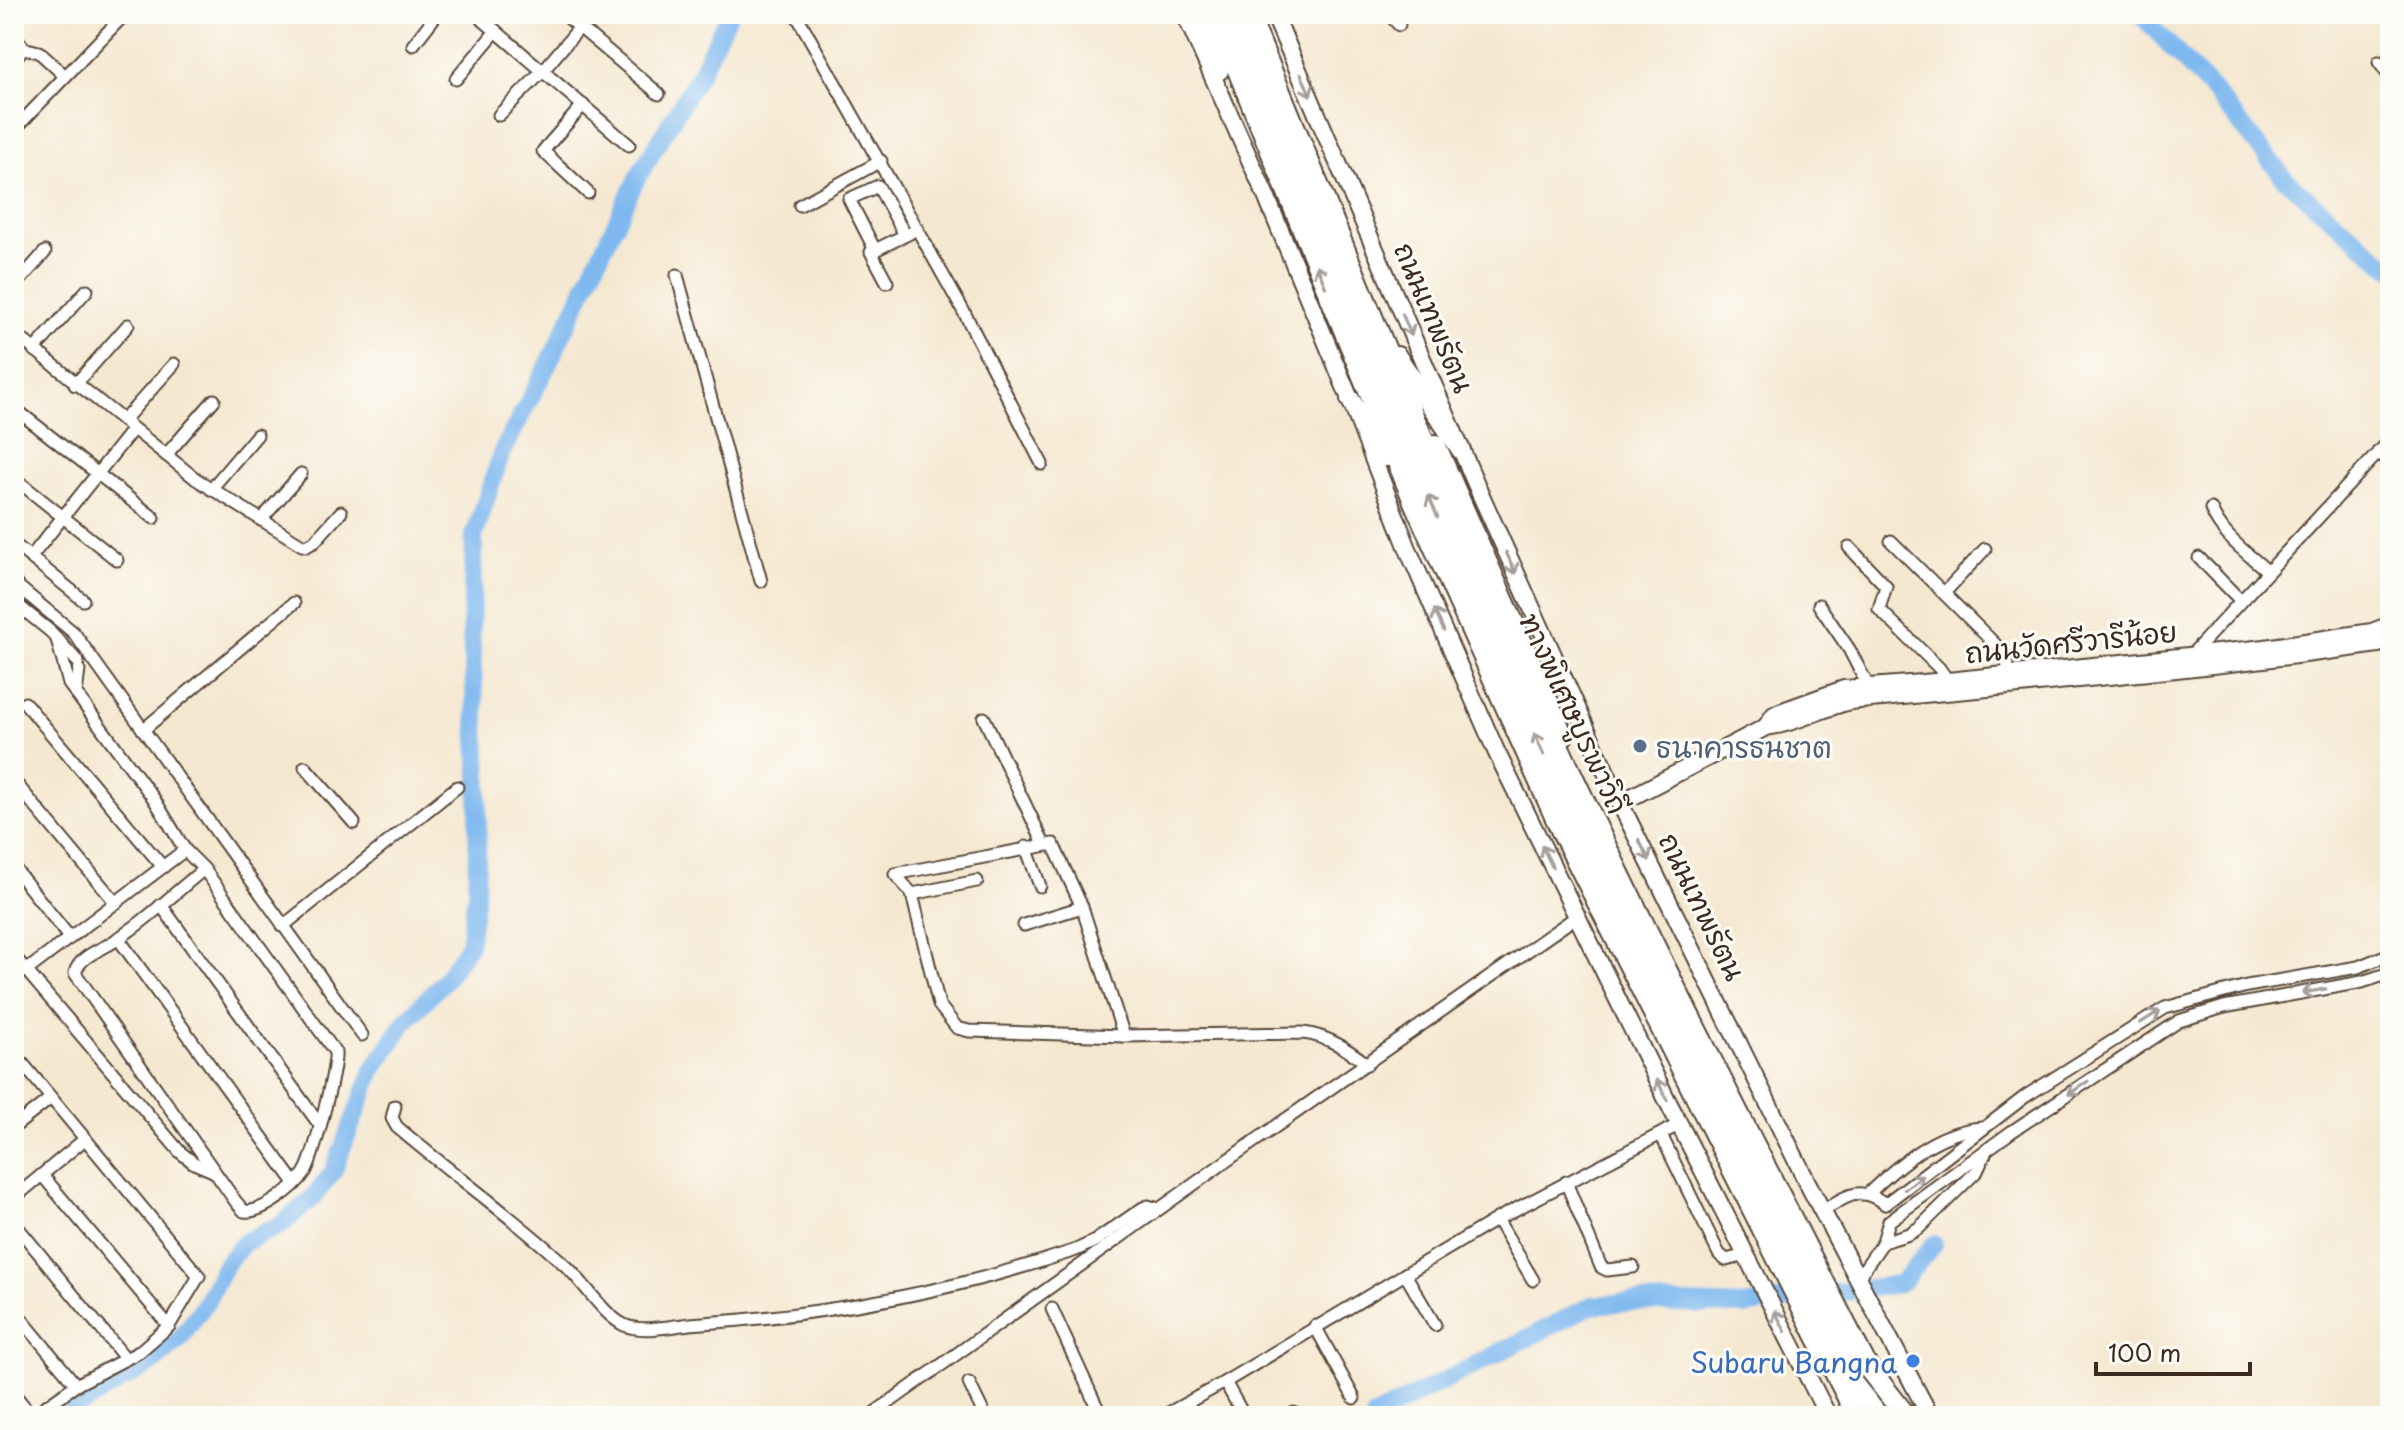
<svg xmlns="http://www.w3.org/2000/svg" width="2404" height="1430" font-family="'Playpen Sans','Playpen Sans Thai',sans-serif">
  <rect width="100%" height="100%" fill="#fdfcf7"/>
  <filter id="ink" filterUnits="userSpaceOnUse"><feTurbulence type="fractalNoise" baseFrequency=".0125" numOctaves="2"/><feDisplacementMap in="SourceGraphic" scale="16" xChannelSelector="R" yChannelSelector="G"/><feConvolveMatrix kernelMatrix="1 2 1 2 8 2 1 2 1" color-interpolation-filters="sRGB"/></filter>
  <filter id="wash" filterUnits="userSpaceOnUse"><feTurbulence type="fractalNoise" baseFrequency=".006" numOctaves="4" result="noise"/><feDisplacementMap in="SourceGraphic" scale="32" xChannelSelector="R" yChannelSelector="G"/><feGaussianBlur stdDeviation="1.8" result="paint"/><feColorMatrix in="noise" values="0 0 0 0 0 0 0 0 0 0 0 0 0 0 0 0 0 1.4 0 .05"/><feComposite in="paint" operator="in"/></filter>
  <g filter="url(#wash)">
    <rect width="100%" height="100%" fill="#f5e8d1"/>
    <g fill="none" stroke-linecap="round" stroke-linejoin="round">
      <!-- river -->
      <g stroke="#7eb8ef" stroke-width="18">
        <polyline points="2140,14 2216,94 2286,180 2390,268"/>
        <polyline points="67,1416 78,1406 155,1361 179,1340 205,1304 226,1263 245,1242 281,1225 313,1198 333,1172 373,1070 405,1022 444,981 469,945 476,894 479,776 471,633 474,536 502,452 550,361 637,178 699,75 729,14"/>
        <polyline points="1375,1416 1592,1305 1632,1302 1743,1306 1900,1284 1934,1244"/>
      </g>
    </g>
  </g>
  <g filter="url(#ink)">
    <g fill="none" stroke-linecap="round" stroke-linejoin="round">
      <defs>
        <g id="minor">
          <polyline points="476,14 629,145"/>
          <polyline points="564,14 659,94"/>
          <polyline points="796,14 965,314 1042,464"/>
          <polyline points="1389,14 1399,25"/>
          <polyline points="14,35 24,48 14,59"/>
          <polyline points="413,45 437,14"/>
          <polyline points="14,46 39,52 65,76"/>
          <polyline points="2379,62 2390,77"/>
          <polyline points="456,79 496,31"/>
          <polyline points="583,105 543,151 588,193"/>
          <polyline points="499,115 542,72 580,27"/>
          <polyline points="14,130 125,14"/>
          <polyline points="800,205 881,161"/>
          <polyline points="875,250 849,199 878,186 905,235"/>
          <polyline points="677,275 761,581"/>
          <polyline points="887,282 871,252 910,233"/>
          <polyline points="14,287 45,252"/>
          <polyline points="14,333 196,479 302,545 306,546 314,542 341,512"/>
          <polyline points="34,350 87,290"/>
          <polyline points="75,385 128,325"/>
          <polyline points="14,408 154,518"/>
          <polyline points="123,421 174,364"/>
          <polyline points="2378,452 2390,462"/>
          <polyline points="166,455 214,400"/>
          <polyline points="14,478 117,560"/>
          <polyline points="211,489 257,435"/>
          <path d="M2211,509c11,27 35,43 56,62"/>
          <polyline points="261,520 301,474"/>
          <polyline points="1891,541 2004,653 2010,673"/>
          <polyline points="14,544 83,600"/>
          <polyline points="1849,547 1886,586 1879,609 1939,668 1948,681"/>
          <polyline points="31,557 133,429"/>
          <polyline points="2199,558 2240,600"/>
          <polyline points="14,583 74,633 362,1035"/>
          <polyline points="1945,592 1985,549"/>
          <polyline points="14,602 51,632 78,662"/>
          <polyline points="1819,605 1849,649 1868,686"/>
          <path d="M57,639l12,45 85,115 31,51 19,19 131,183c2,14 -22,108 -30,120 -9,15 -44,42 -61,39l-8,-9 -161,-229c4,-15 20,-21 33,-28 35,-21 64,-50 96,-76"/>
          <polyline points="2192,654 2390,440"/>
          <polyline points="76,693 79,670"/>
          <polyline points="25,703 163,867"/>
          <polyline points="984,718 1044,844"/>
          <polyline points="143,730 294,603"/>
          <polyline points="305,767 354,823"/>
          <polyline points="14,781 116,903"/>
          <polyline points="1026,847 1040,886"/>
          <polyline points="14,868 70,938"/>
          <path d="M977,881l-65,13 27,111 18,23 12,3 155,5 179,-3c25,3 44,16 64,31"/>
          <polyline points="912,894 895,874 1053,844 1082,907 1124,1036"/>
          <polyline points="161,905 319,1124"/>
          <polyline points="1024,925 1082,907"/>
          <polyline points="283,926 457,787"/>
          <polyline points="118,938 295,1183"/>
          <polyline points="14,956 180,1152 194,1163 213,1171"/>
          <polyline points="26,971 185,850"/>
          <polyline points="14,1053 199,1276 169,1326 139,1352 76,1385 32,1416"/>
          <path d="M395,1106l-3,12 5,9c55,47 115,89 168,138 20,18 37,49 59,60 18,8 47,1 66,-1 130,-8 262,-32 386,-74l19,-9 48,-33 5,-2 11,3"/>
          <polyline points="14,1127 51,1098"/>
          <polyline points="1661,1135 1719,1254 1726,1260 1746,1255"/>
          <polyline points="42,1175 169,1326"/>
          <polyline points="1566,1182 1601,1267 1607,1270 1633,1267"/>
          <path d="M1868,1194c31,-30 69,-63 114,-66"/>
          <polyline points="14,1198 85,1139"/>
          <path d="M1822,1211c24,-14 37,-27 63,-7l141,-108 139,-88 82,-22 111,-19 32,-13"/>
          <polyline points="1497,1219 1533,1280"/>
          <polyline points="14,1223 126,1359"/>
          <polyline points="1883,1242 1909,1234 1919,1228 1977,1171 1985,1154"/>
          <polyline points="1405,1274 1435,1325"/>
          <polyline points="1858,1278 1883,1242 1889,1221 2011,1132 2179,1021 2224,1007 2362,982 2390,973"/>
          <polyline points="1052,1309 1101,1416"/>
          <polyline points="14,1310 76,1385"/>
          <polyline points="1315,1326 1354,1398"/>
          <polyline points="1225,1382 1244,1416"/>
          <polyline points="969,1383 985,1416"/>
          <polyline points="14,1394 32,1416"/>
          <polyline points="92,1414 94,1416"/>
          <polyline points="870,1416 1232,1157 1576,917"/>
          <polyline points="1163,1416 1225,1382 1497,1219 1680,1124"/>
          <polyline points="1289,1416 1294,1413"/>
        </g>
        <g id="secondary">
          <polyline points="1185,14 1266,196 1350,399 1410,554 1496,751 1666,1098 1828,1416"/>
          <polyline points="1199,14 1220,71"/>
          <polyline points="1274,14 1479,491 1620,803 1807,1182 1930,1416"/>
          <polyline points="1766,727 1774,715 1780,712 1844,689 1948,681 2265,648 2372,632 2390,625"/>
          <path d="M1620,803l146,-76c27,-3 56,-19 84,-26 177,-17 353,-32 528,-57l12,-5"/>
        </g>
        <g id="trunk">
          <polyline points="1214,14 1414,504 1561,832 1856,1416"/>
          <polyline points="1397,356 1461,450"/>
          <polyline points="1350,399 1386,457"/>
          <polyline points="1436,444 1564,736"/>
        </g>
        <g id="motorway">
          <path d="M1229,14c111,267 220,536 342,798 94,204 199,403 301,604"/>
          <path d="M1248,14c90,217 176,437 273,651 115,254 245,502 371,751"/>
        </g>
      </defs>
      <!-- minor casing -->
      <use href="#minor" stroke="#574639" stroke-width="15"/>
      <!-- secondary casing -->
      <use href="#secondary" stroke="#574639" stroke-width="20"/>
      <!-- trunk casing -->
      <use href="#trunk" stroke="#574639" stroke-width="22"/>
      <!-- motorway casing -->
      <use href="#motorway" stroke="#574639" stroke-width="24"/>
      <!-- minor -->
      <use href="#minor" stroke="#fff" stroke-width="11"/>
      <!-- secondary -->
      <use href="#secondary" stroke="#fff" stroke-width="16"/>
      <!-- trunk -->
      <use href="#trunk" stroke="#fff" stroke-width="18"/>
      <!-- motorway -->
      <use href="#motorway" stroke="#fff" stroke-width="20"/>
      <defs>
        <polyline id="motorway-bridge" points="1866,1365 1906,1416"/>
      </defs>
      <!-- motorway-bridge casing -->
      <use href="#motorway-bridge" stroke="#574639" stroke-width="24" stroke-linecap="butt"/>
      <!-- motorway-bridge -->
      <use href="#motorway-bridge" stroke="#fff" stroke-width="20"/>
    </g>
    <!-- one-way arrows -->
    <defs><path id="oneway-shaft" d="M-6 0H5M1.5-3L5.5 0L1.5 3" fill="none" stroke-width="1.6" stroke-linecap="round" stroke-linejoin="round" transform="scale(2)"/></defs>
    <g stroke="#a79f9a">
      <use href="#oneway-shaft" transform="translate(1306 85) rotate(66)"/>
      <use href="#oneway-shaft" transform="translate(1321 276) rotate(-112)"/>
      <use href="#oneway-shaft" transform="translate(1407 325) rotate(67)"/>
      <use href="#oneway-shaft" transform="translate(1433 506) rotate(-113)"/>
      <use href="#oneway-shaft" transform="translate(1511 563) rotate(66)"/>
      <use href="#oneway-shaft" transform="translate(1439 620) rotate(-114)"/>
      <use href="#oneway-shaft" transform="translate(1539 744) rotate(-114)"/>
      <use href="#oneway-shaft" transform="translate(1644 850) rotate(63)"/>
      <use href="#oneway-shaft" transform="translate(1547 856) rotate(-116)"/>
      <use href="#oneway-shaft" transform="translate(2314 991) rotate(170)"/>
      <use href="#oneway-shaft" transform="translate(2150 1017) rotate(-32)"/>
      <use href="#oneway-shaft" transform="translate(2078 1088) rotate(146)"/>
      <use href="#oneway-shaft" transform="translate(1662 1090) rotate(-117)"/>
      <use href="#oneway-shaft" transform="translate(1914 1182) rotate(-38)"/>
      <use href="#oneway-shaft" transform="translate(1780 1321) rotate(-117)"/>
    </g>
  </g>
  <!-- markers -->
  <circle fill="#5c6f8a" stroke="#fdfcf7" stroke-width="3" cx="1640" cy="746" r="8"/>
  <circle fill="#3f7fe0" stroke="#fdfcf7" stroke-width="3" cx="1913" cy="1361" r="8"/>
  <g text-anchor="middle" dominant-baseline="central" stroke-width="6" stroke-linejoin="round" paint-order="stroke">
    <!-- street labels -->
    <g font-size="28" fill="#3b2a1e" stroke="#fdfcf7">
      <text transform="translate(1435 317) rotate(67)">ถนนเทพรัตน</text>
      <text transform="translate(2071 641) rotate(-6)">ถนนวัดศรีวารีน้อย</text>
      <text transform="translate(1575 713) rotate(65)">ทางพิเศษบูรพาวิถี</text>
      <text transform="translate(1703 906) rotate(64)">ถนนเทพรัตน</text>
    </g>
    <!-- service labels -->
    <g font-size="28" fill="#4e5e75" stroke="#fdfcf7" text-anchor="start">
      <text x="1656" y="746">ธนาคารธนชาต</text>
    </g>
    <!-- shop labels -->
    <g font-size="28" fill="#366cbe" stroke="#fdfcf7" text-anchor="end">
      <text x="1897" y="1361">Subaru Bangna</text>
    </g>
  </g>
  <!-- margin -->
  <rect width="2404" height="1430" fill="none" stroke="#fdfcf7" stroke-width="48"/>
  <!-- scale -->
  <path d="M2096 1362v12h154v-12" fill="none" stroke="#3b2a1e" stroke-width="4"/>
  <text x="2108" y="1362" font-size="24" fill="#3b2a1e" stroke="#fdfcf7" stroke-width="6" paint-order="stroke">100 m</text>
</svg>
